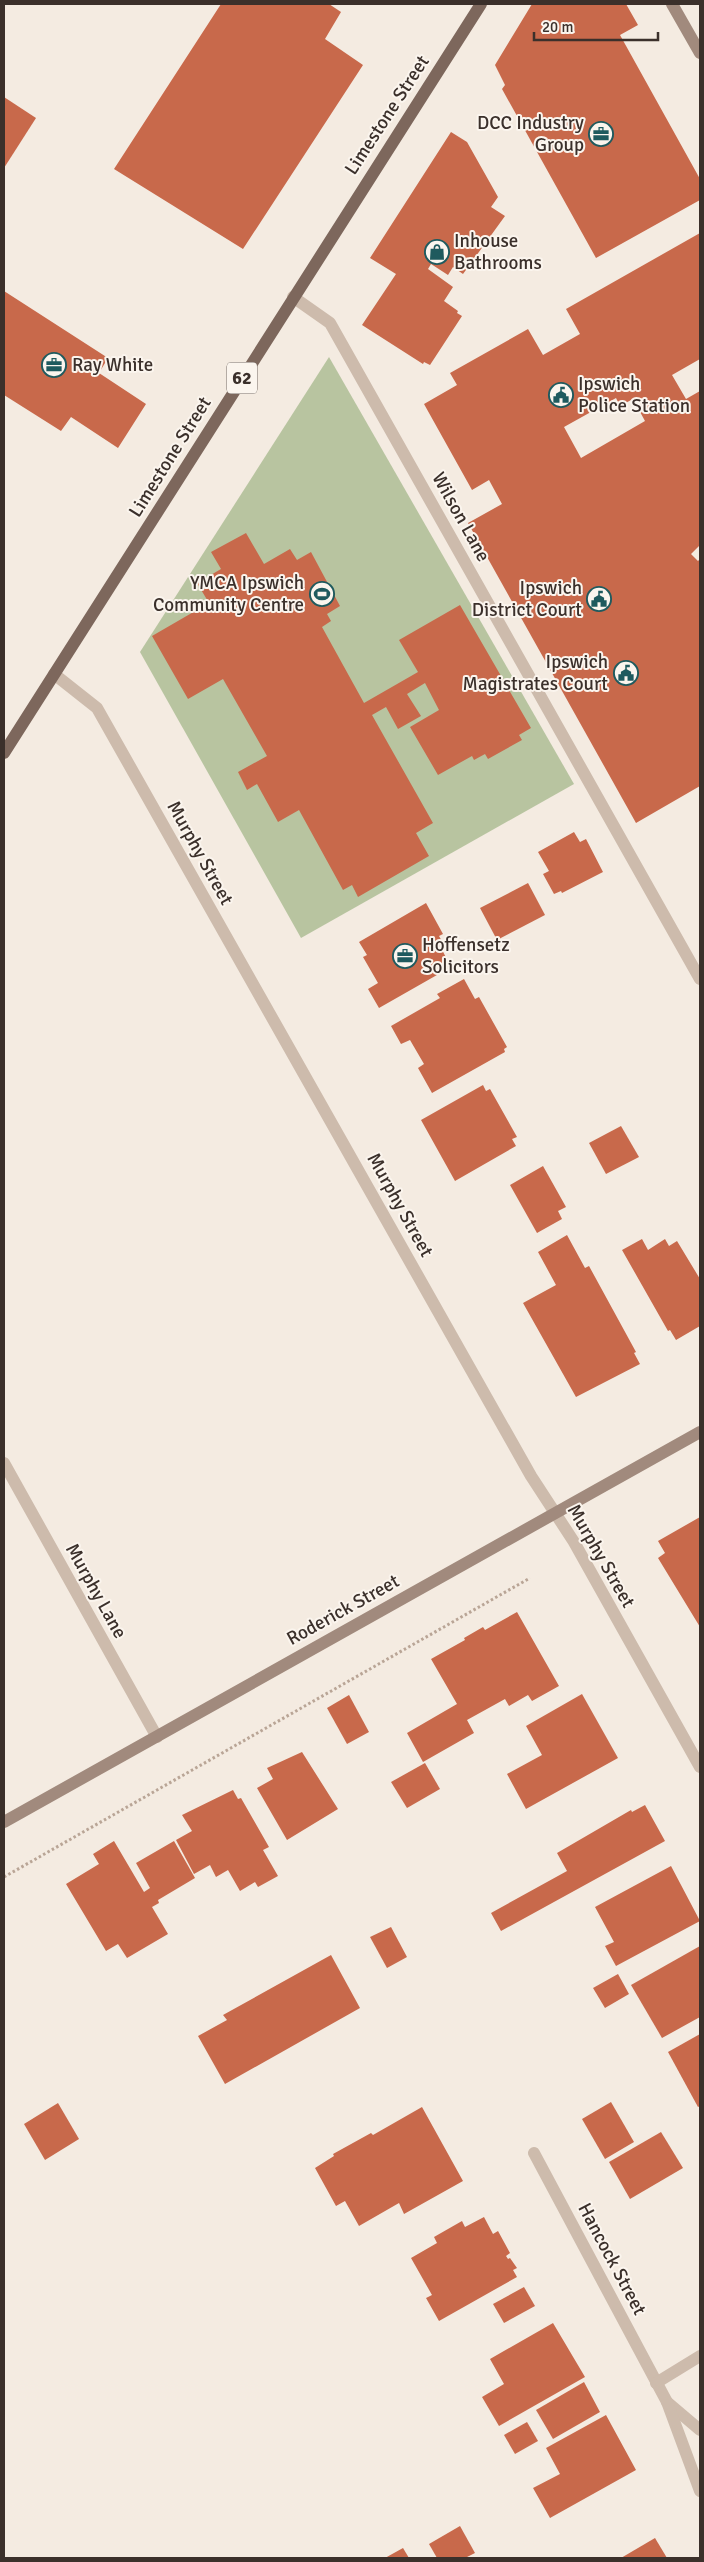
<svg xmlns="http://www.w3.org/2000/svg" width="704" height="2562" font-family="Signika,sans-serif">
  <rect width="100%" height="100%" fill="#f4ebe1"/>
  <!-- green -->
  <polygon fill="#b8c4a0" points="329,357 574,784 301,938 140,652"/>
  <!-- building -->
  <g fill="#c8694b" fill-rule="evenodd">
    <polygon points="221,4 329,4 341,12 325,39 363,65 243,249 114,169"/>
    <polygon points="532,4 626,4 638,25 620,35 700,179 700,200 596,258 502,89 505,85 495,65"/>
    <polygon points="4,97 36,118 4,168"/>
    <polygon points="451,132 467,142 498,197 491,207 505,216 463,274 453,267 448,275 431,264 428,269 453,287 444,301 458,311 457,313 462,316 430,365 424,362 423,364 362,325 396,274 370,258"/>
    <path d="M700,233v126l-28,16 14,24 14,-8v154l-9,9 7,7 2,-2v227l-64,37 -168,-300 34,-19 -13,-24 -17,10 -48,-86 33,-19 -7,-12 78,-44 15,26 37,-21 -14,-25zM616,398l4,8 13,-7 12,22 -64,37 -17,-31z"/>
    <polygon points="4,291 108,358 99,373 146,404 118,448 71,417 61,431 4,395"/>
    <polygon points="246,533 264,564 290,549 297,560 311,552 340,606 327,614 331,621 322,627 364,703 418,672 399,640 460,605 531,728 519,735 522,740 488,759 485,754 474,760 472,756 438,775 410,727 439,710 425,683 407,694 421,716 398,729 386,707 372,715 433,823 416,833 429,856 358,897 352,885 343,890 299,810 278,822 257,784 247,790 238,772 267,756 223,679 188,699 152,636 209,603 197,583 221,569 211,552"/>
    <polygon points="574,832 580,842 586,839 603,872 562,893 561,891 554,894 543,874 549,871 538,852"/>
    <polygon points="528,883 545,915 497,940 480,908"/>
    <polygon points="426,903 443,934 439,936 443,943 440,946 451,967 379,1008 368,989 378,983 363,957 367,955 359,942"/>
    <polygon points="464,979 475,999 479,997 507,1047 504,1049 505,1052 432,1093 418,1068 424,1064 410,1040 401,1044 391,1026 440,998 437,994"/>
    <polygon points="483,1085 486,1091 490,1089 517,1137 512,1139 516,1146 455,1181 421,1120"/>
    <polygon points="621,1126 639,1157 606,1174 589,1143"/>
    <polygon points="543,1166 566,1207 558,1211 562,1219 537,1233 510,1185"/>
    <polygon points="567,1235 585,1268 589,1266 636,1352 634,1353 640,1364 576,1397 523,1303 556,1285 538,1252"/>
    <polygon points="642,1239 648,1250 665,1239 669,1246 677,1241 700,1279 700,1326 676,1340 670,1330 668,1331 622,1250"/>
    <polygon points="700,1517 700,1627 658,1558 665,1553 658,1541"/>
    <polygon points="517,1612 559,1686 532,1701 528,1695 509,1706 505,1699 467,1720 474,1733 423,1762 407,1733 457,1704 431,1659 465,1640 464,1638 483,1627 485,1630"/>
    <polygon points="582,1694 618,1758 526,1809 507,1774 542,1755 526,1726"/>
    <polygon points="349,1695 369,1732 347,1744 327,1708"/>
    <polygon points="302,1752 338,1809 287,1840 257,1788 273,1779 267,1768"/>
    <polygon points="425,1763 440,1789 407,1808 391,1782"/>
    <polygon points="233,1790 238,1799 241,1798 269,1847 263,1850 278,1876 258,1887 255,1882 240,1891 228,1870 216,1877 210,1865 194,1874 176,1840 192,1831 182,1815"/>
    <polygon points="645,1805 665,1841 501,1931 491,1913 567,1871 557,1853 631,1810 632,1812"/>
    <polygon points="114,1841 144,1892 150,1888 136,1863 174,1841 195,1878 158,1900 159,1903 152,1907 168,1934 127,1958 118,1944 106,1951 66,1884 99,1864 93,1854"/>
    <polygon points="671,1866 700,1921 616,1966 605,1946 614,1942 595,1907"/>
    <polygon points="391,1927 407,1957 387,1968 370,1937"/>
    <polygon points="700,1946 700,2017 662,2038 631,1985"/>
    <polygon points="331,1955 360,2008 225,2084 198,2036 227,2020 223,2015"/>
    <polygon points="618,1974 629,1994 605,2008 593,1988"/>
    <polygon points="700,2034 700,2106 698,2107 668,2052"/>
    <polygon points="611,2102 634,2142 605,2159 582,2119"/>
    <polygon points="58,2103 79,2139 45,2160 24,2124"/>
    <polygon points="422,2107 463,2181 404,2214 399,2203 359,2226 345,2201 336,2206 315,2168 334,2156 333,2154 371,2133 373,2135"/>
    <polygon points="661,2132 683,2168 630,2199 609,2162"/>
    <polygon points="484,2217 493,2234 498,2231 510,2253 506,2256 508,2259 510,2258 517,2268 513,2270 517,2277 439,2321 426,2298 432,2295 411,2258 437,2243 434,2237 462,2221 465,2227"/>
    <polygon points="524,2287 535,2306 504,2323 493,2304"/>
    <polygon points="553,2323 585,2377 499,2426 482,2397 504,2384 490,2359"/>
    <polygon points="584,2382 600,2412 553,2439 536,2410"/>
    <polygon points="606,2415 636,2470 550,2518 533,2488 560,2474 546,2448"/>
    <polygon points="527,2422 538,2441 515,2454 504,2435"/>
    <polygon points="460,2526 475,2553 465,2558 437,2558 429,2544"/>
    <polygon points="655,2538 667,2558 621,2558"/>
    <polygon points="403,2548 409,2558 385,2558"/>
  </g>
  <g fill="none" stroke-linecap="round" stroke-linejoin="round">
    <!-- path -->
    <polyline stroke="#b9a596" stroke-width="3" stroke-dasharray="2.5 2.5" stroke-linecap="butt" points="4,1877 530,1578"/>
    <!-- lane -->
    <polyline stroke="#cdbbac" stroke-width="12" points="667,2402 700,2430"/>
    <!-- street -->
    <g stroke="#cdbbac" stroke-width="12">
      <polyline points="293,297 330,323 700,979"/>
      <polyline points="54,674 97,708 531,1476 574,1542 700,1767"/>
      <polyline points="4,1463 157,1737"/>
      <polyline points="534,2153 667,2402 700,2491"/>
      <polyline points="656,2383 700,2356"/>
    </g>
    <!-- secondary -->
    <g stroke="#a18a7d" stroke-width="12">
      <polyline points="672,4 700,53"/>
      <polyline points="4,1822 700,1432"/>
    </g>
    <!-- primary -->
    <polyline stroke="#7d675c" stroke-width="12" points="4,753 481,4"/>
  </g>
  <!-- icons -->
  <defs>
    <symbol id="office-ring" viewBox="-11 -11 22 22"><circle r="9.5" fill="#fbf5ee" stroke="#1f5a5e" stroke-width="1.5"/><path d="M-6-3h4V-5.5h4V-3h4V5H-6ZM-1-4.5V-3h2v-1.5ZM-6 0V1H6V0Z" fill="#1f5a5e"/></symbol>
    <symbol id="shop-ring" viewBox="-11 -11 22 22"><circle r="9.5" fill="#fbf5ee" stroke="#1f5a5e" stroke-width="1.5"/><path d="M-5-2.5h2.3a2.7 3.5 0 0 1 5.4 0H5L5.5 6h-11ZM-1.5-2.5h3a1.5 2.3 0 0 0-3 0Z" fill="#1f5a5e"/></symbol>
    <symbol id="civic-ring" viewBox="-11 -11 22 22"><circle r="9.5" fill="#fbf5ee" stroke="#1f5a5e" stroke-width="1.5"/><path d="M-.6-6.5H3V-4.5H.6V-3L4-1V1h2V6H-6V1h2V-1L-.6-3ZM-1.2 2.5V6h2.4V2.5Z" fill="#1f5a5e"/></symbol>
    <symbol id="stadium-ring" viewBox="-11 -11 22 22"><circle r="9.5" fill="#fbf5ee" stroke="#1f5a5e" stroke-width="1.5"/><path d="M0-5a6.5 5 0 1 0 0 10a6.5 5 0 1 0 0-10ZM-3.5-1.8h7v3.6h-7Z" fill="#1f5a5e"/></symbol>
  </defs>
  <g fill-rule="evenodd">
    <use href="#office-ring" x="587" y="120" width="28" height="28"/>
    <use href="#shop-ring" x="423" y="238" width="28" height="28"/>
    <use href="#office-ring" x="40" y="351" width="28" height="28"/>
    <use href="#civic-ring" x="547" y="381" width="28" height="28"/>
    <use href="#stadium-ring" x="308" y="580" width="28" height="28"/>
    <use href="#civic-ring" x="585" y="585" width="28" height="28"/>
    <use href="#civic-ring" x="612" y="659" width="28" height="28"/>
    <use href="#office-ring" x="391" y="942" width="28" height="28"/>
  </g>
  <g text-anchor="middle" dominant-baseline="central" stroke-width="4" stroke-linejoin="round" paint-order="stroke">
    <!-- shield labels -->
    <rect fill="#fbf5ee" stroke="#756b66" stroke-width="1" x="227" y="362.5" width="30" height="31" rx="4"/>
    <g font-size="18" font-weight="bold" fill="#3b302b">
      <text x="242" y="378">62</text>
    </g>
    <!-- street labels -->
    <g font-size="19" fill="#3b302b" stroke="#fbf5ee">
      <text transform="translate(387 115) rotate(-57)">Limestone Street</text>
      <text transform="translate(170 457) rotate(-58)">Limestone Street</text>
      <text transform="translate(461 517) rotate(61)">Wilson Lane</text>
      <text transform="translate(200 853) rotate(61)">Murphy Street</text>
      <text transform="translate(400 1205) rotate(61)">Murphy Street</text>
      <text transform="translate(601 1556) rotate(60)">Murphy Street</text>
      <text transform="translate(96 1591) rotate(61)">Murphy Lane</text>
      <text transform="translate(343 1610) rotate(-29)">Roderick Street</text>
      <text transform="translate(612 2259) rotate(62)">Hancock Street</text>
    </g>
    <!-- poi labels -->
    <g font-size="19" fill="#3b302b" stroke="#fbf5ee" text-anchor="end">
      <text x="584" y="123">DCC Industry<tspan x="584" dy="22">Group</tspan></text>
      <text x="454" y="241" text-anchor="start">Inhouse<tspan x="454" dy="22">Bathrooms</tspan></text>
      <text x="72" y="365" text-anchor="start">Ray White</text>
      <text x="578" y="384" text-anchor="start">Ipswich<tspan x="578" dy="22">Police Station</tspan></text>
      <text x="304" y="583">YMCA Ipswich<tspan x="304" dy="22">Community Centre</tspan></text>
      <text x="582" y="588">Ipswich<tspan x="582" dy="22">District Court</tspan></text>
      <text x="608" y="662">Ipswich<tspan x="608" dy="22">Magistrates Court</tspan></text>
      <text x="422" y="945" text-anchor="start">Hoffensetz<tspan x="422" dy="22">Solicitors</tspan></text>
    </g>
  </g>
  <!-- border -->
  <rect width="704" height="2562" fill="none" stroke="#3b302b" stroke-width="10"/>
  <!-- scale -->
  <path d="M534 32v8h124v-8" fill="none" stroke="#3b302b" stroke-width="2.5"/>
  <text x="542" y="32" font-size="15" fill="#3b302b" stroke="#fbf5ee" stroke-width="4" paint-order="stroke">20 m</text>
</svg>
